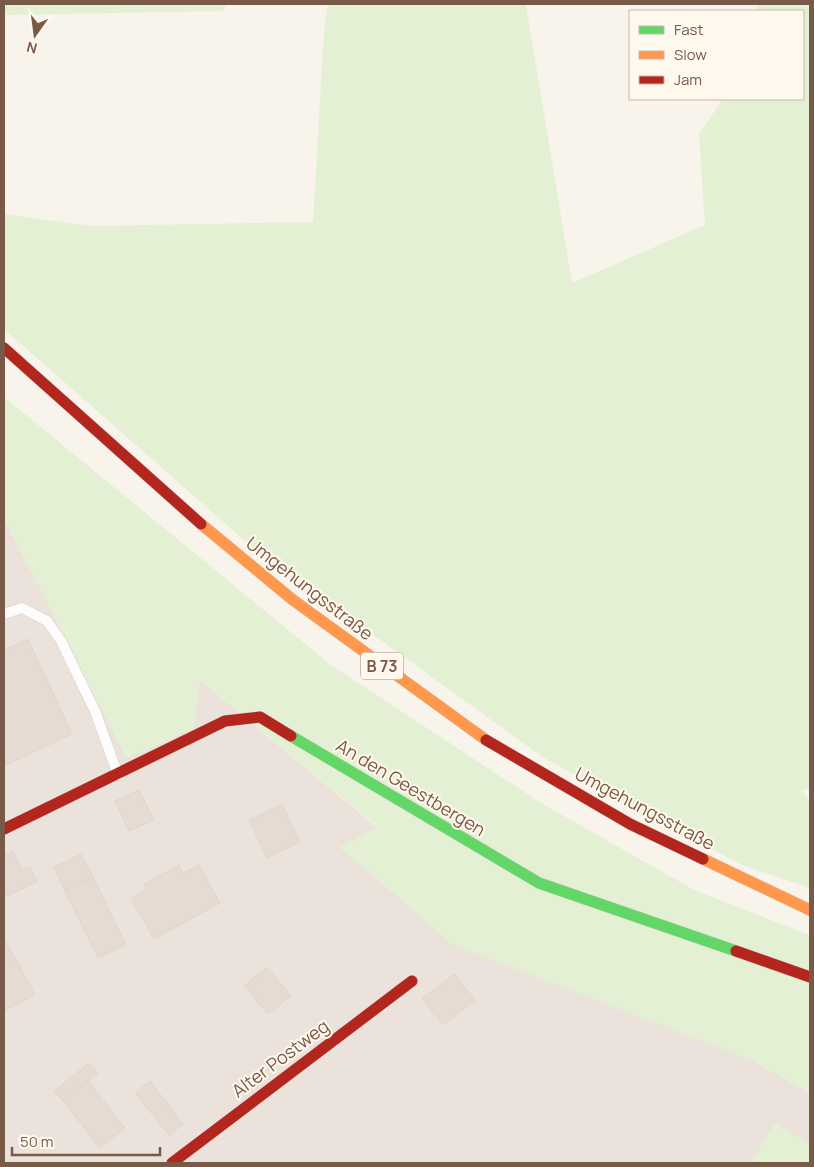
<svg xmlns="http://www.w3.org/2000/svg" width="814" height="1167" font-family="Manrope,sans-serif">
  <rect width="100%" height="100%" fill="#f8f3eb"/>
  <!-- industrial -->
  <polygon fill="#ebe3db" points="4,518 127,758 200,680 378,828 340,848 752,1060 810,1093 810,1163 4,1163"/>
  <!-- green -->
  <g fill="#e4f0d4">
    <polygon points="4,4 227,4 222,11 4,15"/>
    <polygon points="328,4 526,4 572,283 705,225 699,134 723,99 803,99 803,11 757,11 757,4 810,4 810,788 802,791 810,800 810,888 742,865 544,758 252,547 4,329 4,214 90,226 313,222 324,32"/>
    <polygon points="4,397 331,665 541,803 696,891 810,935 810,1093 752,1060 452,944 340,847 378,827 200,680 194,729 127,758 4,518"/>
    <polygon points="775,1123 810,1144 810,1163 751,1163"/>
  </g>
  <!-- building -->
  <g fill="#e5dbd2" stroke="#e1d6cd">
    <polygon points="28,639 72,734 6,765 4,759 4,650"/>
    <polygon points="139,790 154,820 129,831 115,801"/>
    <polygon points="282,804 300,842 267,858 249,820"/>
    <polygon points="13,851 22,870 30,867 37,882 5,897 4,855"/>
    <polygon points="81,854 93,877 65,891 54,867"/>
    <polygon points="179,865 183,873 199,865 220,903 154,939 131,898 147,889 144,884"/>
    <polygon points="93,877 126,945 98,958 65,891"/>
    <polygon points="7,943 35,995 4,1011 4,945"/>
    <polygon points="267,967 291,996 268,1014 244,986"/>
    <polygon points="455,974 475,1001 443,1025 422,998"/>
    <polygon points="89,1063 98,1073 63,1101 54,1091"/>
    <polygon points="88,1081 125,1128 100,1148 63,1101"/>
    <polygon points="150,1081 183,1124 169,1135 135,1093"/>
  </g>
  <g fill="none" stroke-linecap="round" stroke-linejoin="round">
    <defs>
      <polyline id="lane" points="4,614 22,608 47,621 61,641 95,711 118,775"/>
      <polyline id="fast" points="291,736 539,883 736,951"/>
      <g id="slow">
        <polyline points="201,524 293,600 486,740"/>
        <polyline points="703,859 810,910"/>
      </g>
      <g id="jam">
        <polyline points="4,348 201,524"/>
        <polyline points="486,740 630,824 703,859"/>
        <polyline points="4,829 225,721 260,717 291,736"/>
        <polyline points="736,951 810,977"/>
        <polyline points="172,1163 412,981"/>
      </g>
    </defs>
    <!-- lane casing -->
    <use href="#lane" stroke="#d7cec8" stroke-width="11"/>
    <!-- fast casing -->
    <use href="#fast" stroke="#d8cec7" stroke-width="12"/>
    <!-- slow casing -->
    <use href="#slow" stroke="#d8cec7" stroke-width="12"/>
    <!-- jam casing -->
    <use href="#jam" stroke="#d8cec7" stroke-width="12"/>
    <!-- lane -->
    <use href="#lane" stroke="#fefdfc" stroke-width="10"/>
    <!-- fast -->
    <use href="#fast" stroke="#63d668" stroke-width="11"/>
    <!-- slow -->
    <use href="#slow" stroke="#ff974d" stroke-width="11"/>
    <!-- jam -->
    <use href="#jam" stroke="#b3261e" stroke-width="11"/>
  </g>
  <g text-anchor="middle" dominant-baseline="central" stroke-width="4" stroke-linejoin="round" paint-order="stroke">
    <!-- shield labels -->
    <rect fill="#fff8ed" stroke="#a1897a" stroke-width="1" x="361" y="652.5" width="42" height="27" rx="4"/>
    <g font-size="16" font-weight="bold" fill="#795948">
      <text x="382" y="666">B 73</text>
    </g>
    <!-- street labels -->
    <g font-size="18" fill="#795948" stroke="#fff8ed">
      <text transform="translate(310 588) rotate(38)">Umgehungsstraße</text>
      <text transform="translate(411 787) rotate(31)">An den Geestbergen</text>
      <text transform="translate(645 808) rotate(28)">Umgehungsstraße</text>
      <text transform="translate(280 1058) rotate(-37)">Alter Postweg</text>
    </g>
  </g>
  <!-- border -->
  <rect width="814" height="1167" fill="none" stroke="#795948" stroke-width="10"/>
  <!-- legend -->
  <rect x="629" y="10" width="175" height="90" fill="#fff8ed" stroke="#c9b8ab"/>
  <rect x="639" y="26" width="25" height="8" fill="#63d668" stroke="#c9b8ab"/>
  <text x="674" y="35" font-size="15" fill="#795948">Fast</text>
  <rect x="639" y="51" width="25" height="8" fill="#ff974d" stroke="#c9b8ab"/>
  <text x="674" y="60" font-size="15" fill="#795948">Slow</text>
  <rect x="639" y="76" width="25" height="8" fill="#b3261e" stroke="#c9b8ab"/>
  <text x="674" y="85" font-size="15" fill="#795948">Jam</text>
  <!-- north arrow -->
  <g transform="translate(35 35) rotate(194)" stroke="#fff8ed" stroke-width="4" paint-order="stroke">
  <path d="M0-4L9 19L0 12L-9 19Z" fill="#795948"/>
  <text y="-8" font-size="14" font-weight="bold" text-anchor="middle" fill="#795948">N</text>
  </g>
  <!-- scale -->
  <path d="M12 1147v8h148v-8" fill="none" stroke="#795948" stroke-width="2.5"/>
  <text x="20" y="1147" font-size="15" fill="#795948" stroke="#fff8ed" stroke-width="4" paint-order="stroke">50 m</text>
</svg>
